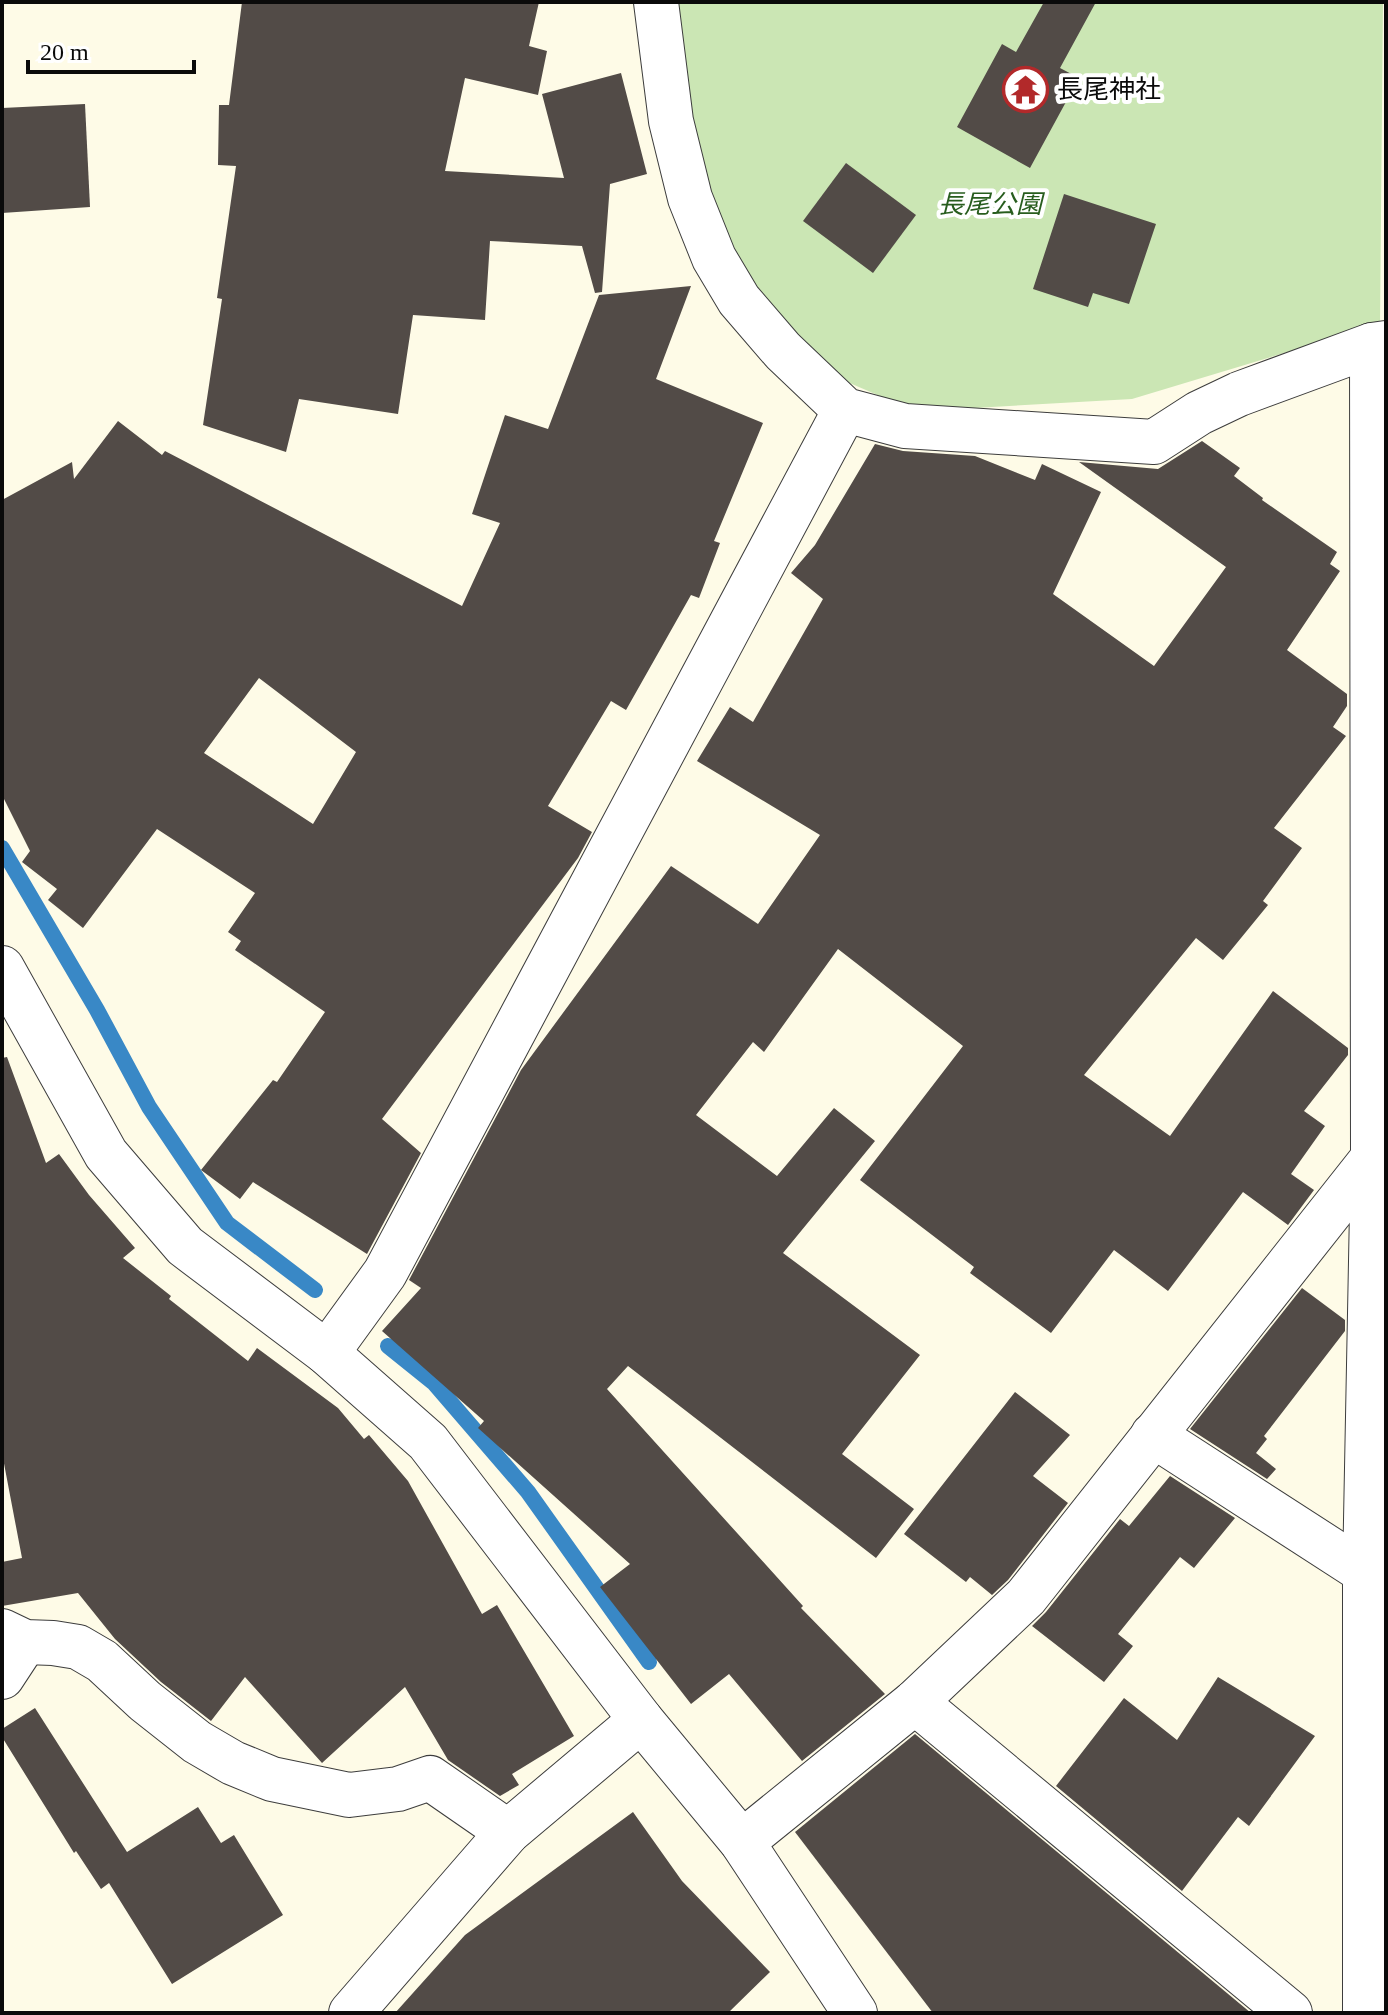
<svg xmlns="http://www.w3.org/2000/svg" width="1388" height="2015" font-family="'Times New Roman','Noto Sans JP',serif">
  <rect width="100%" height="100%" fill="#fefbe7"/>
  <!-- green -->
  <polygon fill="#cbe6b4" points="672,2 1383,2 1380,324 1132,399 974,408 903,406 838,378 778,326 705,202"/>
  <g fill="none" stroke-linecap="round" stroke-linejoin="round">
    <!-- stream -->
    <g stroke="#3988c6" stroke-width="16">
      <polyline points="2,848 97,1010 149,1107 227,1223 315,1290"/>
      <polyline points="388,1346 434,1383 528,1492 649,1662"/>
    </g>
  </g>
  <!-- building -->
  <g fill="#524b47" fill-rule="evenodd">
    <polygon points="242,2 539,2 529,46 547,51 538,95 465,78 445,171 564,178 542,94 621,73 647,174 610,184 602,292 595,293 582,246 490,241 485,320 413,315 398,414 299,399 286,452 203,425 222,299 217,298 236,166 218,165 219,105 229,105"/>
    <polygon points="1044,2 1096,2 1060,68 1079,78 1030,168 957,127 1002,44 1016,52"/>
    <polygon points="85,104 90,207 2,213 2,108"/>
    <polygon points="846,163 916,215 873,273 803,221"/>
    <polygon points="1064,194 1156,224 1129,304 1093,293 1088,307 1033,289"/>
    <path d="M691,286l-35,93 107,44 -49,118 6,2 -21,55 -8,-3 -65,115 -15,-9 -63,105 44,26 -14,26 -196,261 39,34 -54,101 -114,-72 -13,17 -39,-29 72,-90 4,2 48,-70 -90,-62 6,-9 -13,-9 27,-39 -98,-64 -74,99 -35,-28 9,-11 -35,-27 8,-11 -28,-56v-295l70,-38 2,17 44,-58 44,34 3,-4 297,155 38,-83 -28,-9 33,-99 43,14 51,-134zM259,678l97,74 -43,72 -109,-71z"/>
    <polygon points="1202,441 1240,468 1234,476 1263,498 1262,500 1337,552 1330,564 1340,571 1287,650 1347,694 1347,706 1333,727 1346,736 1274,828 1302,848 1263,901 1268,905 1223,960 1196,938 1084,1075 1170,1136 1273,991 1348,1048 1348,1055 1304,1111 1325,1126 1291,1174 1314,1190 1288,1225 1243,1192 1168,1291 1114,1250 1051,1333 970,1273 974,1267 860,1180 963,1046 838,949 764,1052 753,1042 696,1115 777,1176 834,1108 875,1141 783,1253 920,1355 842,1454 914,1509 876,1558 628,1366 607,1389 803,1606 801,1608 885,1694 802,1761 729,1674 691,1704 600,1587 630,1564 478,1428 484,1421 382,1331 421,1288 409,1280 521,1070 671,866 758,924 820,835 697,761 730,707 753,722 823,599 791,573 815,545 875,444 903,451 975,456 1035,480 1042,464 1101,492 1053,594 1154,666 1226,567 1079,462 1158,469"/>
    <polygon points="7,1057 46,1163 59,1154 89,1195 135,1248 123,1258 171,1296 169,1299 248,1361 257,1348 338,1408 364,1439 369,1435 408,1481 482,1614 497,1605 574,1736 512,1774 519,1785 500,1796 448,1760 405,1687 322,1763 245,1677 211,1721 161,1682 115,1639 78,1593 2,1606 2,1562 22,1558 2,1453 2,1058"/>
    <polygon points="1302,1288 1345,1320 1345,1331 1264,1436 1267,1439 1256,1453 1276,1469 1267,1479 1190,1429"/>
    <polygon points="1015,1392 1070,1435 1033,1476 1068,1503 1008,1580 992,1595 970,1577 966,1582 904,1534"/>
    <polygon points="1170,1476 1235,1518 1194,1568 1180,1557 1118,1634 1133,1646 1104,1682 1032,1626 1046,1612 1120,1519 1129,1526"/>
    <polygon points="1218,1677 1315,1736 1249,1826 1238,1817 1182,1891 1056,1786 1124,1698 1177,1740"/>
    <polygon points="35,1708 127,1852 198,1807 221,1843 234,1835 283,1915 172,1984 109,1883 101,1889 76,1851 74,1853 2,1737 2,1729"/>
    <polygon points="915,1734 1251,2013 933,2013 795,1832"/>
    <polygon points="633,1812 682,1881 770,1972 728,2013 395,2013 465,1935"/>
  </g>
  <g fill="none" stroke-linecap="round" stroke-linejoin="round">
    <defs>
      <g id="street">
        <polyline points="656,2 671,121 690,198 714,258 739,300 783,351 845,410 905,426 1154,442 1199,413 1239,394 1372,345 1386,343"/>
        <polyline points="2,968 106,1154 185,1246 327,1353 428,1442 641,1720 742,1842 855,2013"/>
        <polyline points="327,1353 385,1273 845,410"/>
        <polyline points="1153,1435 1365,1572"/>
        <polyline points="2,1631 25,1642 53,1643 78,1647 102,1661 145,1701 197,1742 233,1763 272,1779 349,1795 398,1789 430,1778 508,1832"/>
        <polyline points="2,1654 25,1642 2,1677"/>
        <polyline points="915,1702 1290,2013"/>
        <polyline points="742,1842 915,1702 1026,1597 1373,1158"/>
        <polyline points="351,2013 508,1832 641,1720"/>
        <polyline points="1365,2013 1365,1572 1373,1158 1372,345"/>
      </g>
    </defs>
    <!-- street casing -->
    <use href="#street" stroke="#3d3d3d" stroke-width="46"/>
    <!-- street -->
    <use href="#street" stroke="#fff" stroke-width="44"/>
  </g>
  <!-- icons -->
  <defs>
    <symbol id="temple-ring" viewBox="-11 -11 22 22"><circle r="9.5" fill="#fff" stroke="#b2292a" stroke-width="1.5"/><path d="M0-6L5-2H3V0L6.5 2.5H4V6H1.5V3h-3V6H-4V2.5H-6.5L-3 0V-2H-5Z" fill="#b2292a"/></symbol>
  </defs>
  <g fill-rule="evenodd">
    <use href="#temple-ring" x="1000" y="64" width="51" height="51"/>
  </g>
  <g text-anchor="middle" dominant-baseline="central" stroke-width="8" stroke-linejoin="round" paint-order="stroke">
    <!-- poi labels -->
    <g font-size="26" fill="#0a0a0a" stroke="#fff" text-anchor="start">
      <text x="1057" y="89">長尾神社</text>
    </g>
    <!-- park labels -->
    <g font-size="26" font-style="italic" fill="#285d1e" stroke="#fff">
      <text x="990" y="204">長尾公園</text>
    </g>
  </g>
  <!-- border -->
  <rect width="1388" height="2015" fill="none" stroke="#0a0a0a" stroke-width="8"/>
  <!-- scale -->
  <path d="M28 60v12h166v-12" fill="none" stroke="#0a0a0a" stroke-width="4"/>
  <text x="40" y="60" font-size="24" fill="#0a0a0a" stroke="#ffffff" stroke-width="6" paint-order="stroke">20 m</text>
</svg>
